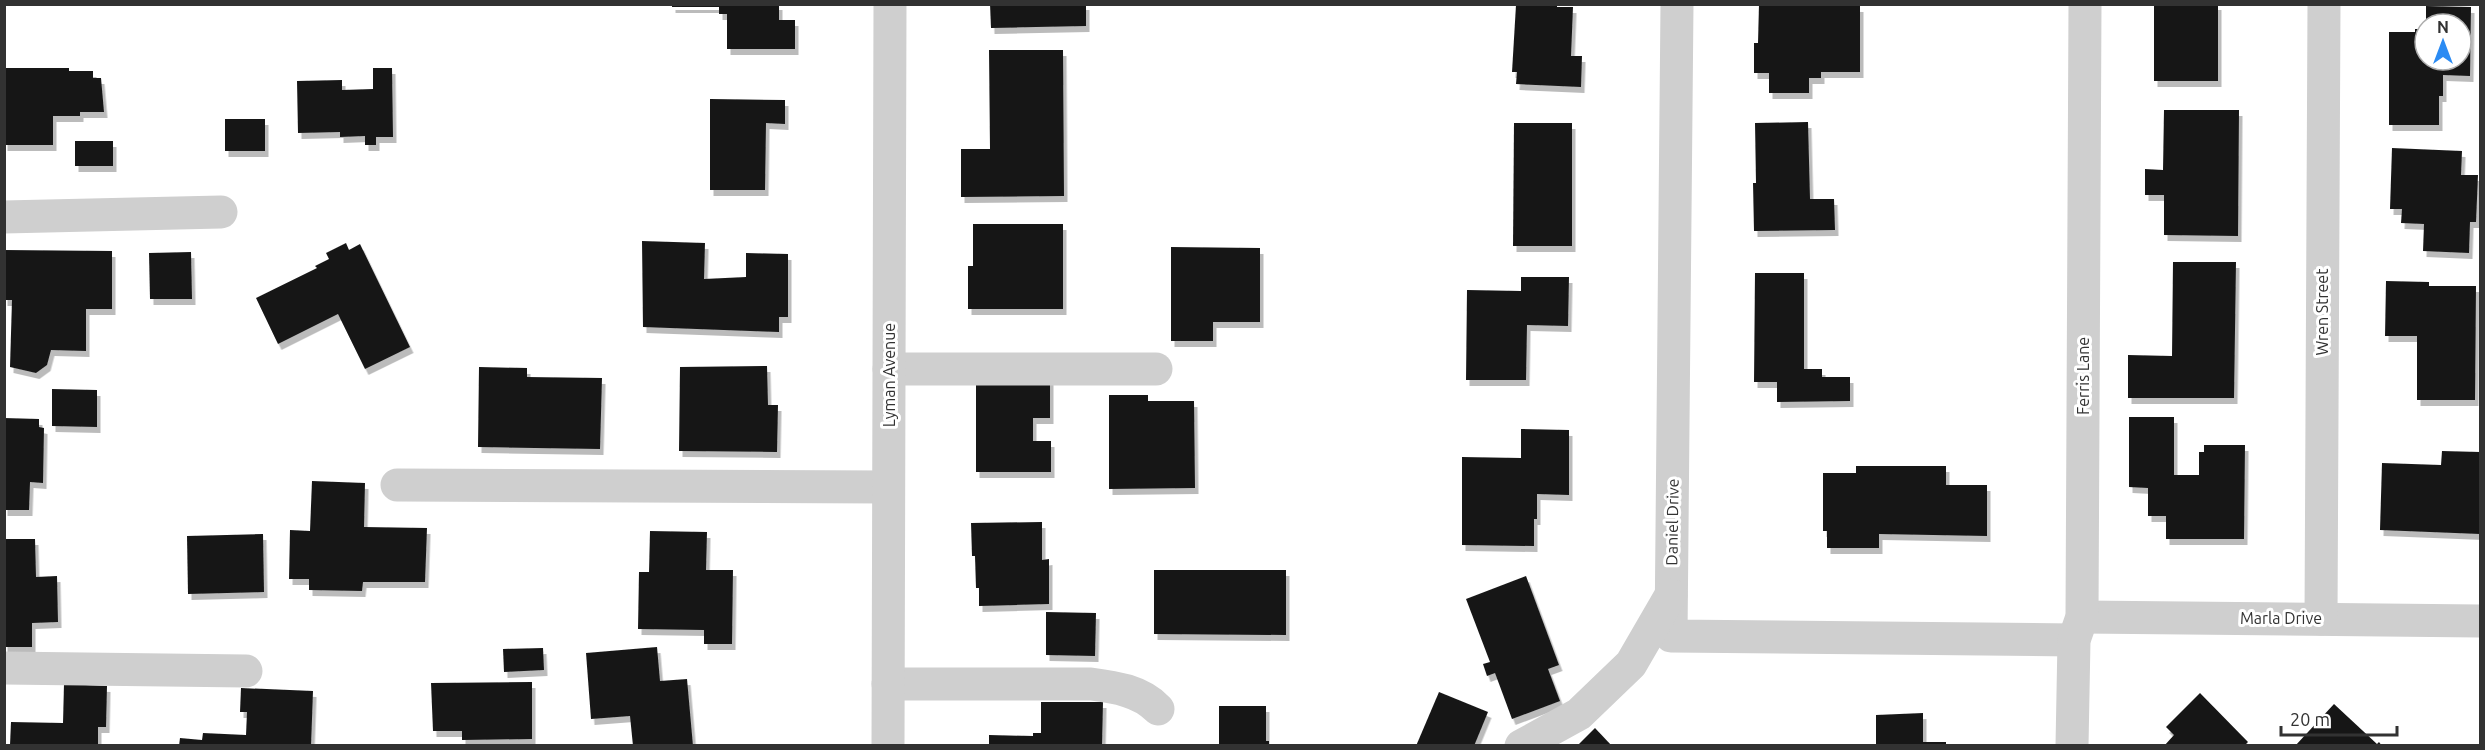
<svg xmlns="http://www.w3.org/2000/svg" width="2485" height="750" font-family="Ubuntu,sans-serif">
  <defs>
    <filter id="shadow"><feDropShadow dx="3.5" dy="6" stdDeviation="0" flood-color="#0004"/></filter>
  </defs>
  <rect width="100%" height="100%" fill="#fff"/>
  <!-- building -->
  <g fill="#191919" filter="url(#shadow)">
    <polygon points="672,4 779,4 779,20 795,20 795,49 727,49 727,14 719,14 719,7 672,7"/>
    <polygon points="990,4 1086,4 1086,26 991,28"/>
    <polygon points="1759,4 1860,6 1860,72 1821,72 1821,78 1809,78 1809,93 1769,93 1769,73 1754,73 1754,43 1758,43"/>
    <rect x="2154" y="4" width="64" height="77"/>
    <polygon points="1516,5 1557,5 1557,7 1573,7 1571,56 1582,56 1581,87 1516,84 1517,72 1512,72"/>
    <polygon points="2426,6 2471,7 2470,76 2443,75 2443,96 2439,96 2439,125 2389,125 2389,32 2415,32 2415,29 2425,29 2425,60 2461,60 2461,24 2426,24"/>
    <polygon points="989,50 1063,50 1064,196 961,197 961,149 990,149"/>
    <polygon points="4,68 69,68 69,71 93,71 93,78 101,78 104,112 80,112 80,116 53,116 53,145 4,145"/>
    <polygon points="373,68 392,68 393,137 376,137 376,145 365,145 365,136 340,137 340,132 298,133 297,81 342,80 342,90 373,89"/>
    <polygon points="710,99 785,100 785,124 766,123 765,190 710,190"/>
    <polygon points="2164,110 2239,110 2238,236 2164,235 2164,195 2145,195 2145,169 2163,170"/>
    <rect x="225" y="119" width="40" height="32"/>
    <polygon points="1808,122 1810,199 1834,199 1835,230 1754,231 1753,183 1756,183 1755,123"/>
    <polygon points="1514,123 1572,123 1572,246 1513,246"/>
    <rect x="75" y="141" width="38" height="25"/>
    <polygon points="2392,148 2462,151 2461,175 2478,175 2476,222 2470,222 2469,253 2423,251 2424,224 2401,223 2402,209 2390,209"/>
    <polygon points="973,224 1063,224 1063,309 968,309 968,266 973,266"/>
    <polygon points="642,241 705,243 704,279 746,277 746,253 788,254 788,317 779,317 779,332 643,327"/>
    <polygon points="346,243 349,250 360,244 410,347 365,369 338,314 278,344 256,298 317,268 315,266 329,259 326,253"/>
    <polygon points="1171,247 1260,248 1260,322 1213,322 1213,341 1171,341"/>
    <polygon points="4,250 112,251 112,309 86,309 86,351 51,350 47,365 36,373 10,367 12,300 4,300"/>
    <polygon points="191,252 192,299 150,299 149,253"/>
    <polygon points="2173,262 2236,262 2234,398 2128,398 2128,355 2172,356"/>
    <polygon points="1755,273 1804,273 1804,369 1822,369 1822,377 1850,377 1850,401 1777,402 1777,382 1754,382"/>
    <polygon points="1521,277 1569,277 1568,326 1527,325 1526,380 1466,380 1467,290 1521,291"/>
    <polygon points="2386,281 2429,282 2429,286 2476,286 2475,400 2417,400 2417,336 2385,336"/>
    <polygon points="767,366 768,405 778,405 777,452 679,451 680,367"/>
    <polygon points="479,367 527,368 527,377 602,378 600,449 478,447"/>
    <polygon points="976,379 1050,379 1050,418 1033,418 1033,441 1051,441 1051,472 976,472"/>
    <polygon points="52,389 97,390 97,427 52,426"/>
    <polygon points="1109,395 1148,395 1148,401 1194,401 1195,488 1109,489"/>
    <polygon points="2129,417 2174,417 2174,475 2199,475 2199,452 2204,452 2204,445 2245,445 2244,539 2166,539 2166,516 2148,516 2148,488 2129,487"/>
    <polygon points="4,418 39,419 39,427 44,428 43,483 30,482 29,510 4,510"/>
    <polygon points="1521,429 1569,430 1569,495 1537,494 1537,519 1534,519 1534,546 1462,545 1462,457 1521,458"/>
    <polygon points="2442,451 2480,452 2480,534 2380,530 2382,463 2441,465"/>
    <polygon points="1856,466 1946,466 1946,485 1987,485 1987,536 1879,534 1879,548 1827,548 1827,531 1823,531 1823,473 1856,473"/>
    <polygon points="312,481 365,483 364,527 427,528 425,582 363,582 362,591 309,590 309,579 289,579 290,530 310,531"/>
    <polygon points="1042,522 1042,560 1049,559 1049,604 979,606 979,588 976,588 975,556 972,556 971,523"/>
    <polygon points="650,531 707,532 706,570 733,570 732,644 704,644 704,630 638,629 639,572 649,572"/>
    <polygon points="263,534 264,592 188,594 187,536"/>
    <polygon points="4,539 35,539 36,577 57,576 58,622 32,623 32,647 4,647"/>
    <polygon points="1154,570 1286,570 1286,635 1154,634"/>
    <polygon points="1526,576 1559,665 1548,669 1560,701 1512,719 1495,673 1487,676 1483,664 1490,662 1466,599"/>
    <polygon points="1046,612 1096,613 1095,656 1046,655"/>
    <polygon points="657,647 660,681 687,679 693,746 633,746 630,716 591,719 586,653"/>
    <polygon points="543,648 544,670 504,672 503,649"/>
    <polygon points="532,682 532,739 462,740 462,731 433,731 431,683"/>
    <polygon points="64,684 107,686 106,727 98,727 98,746 10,745 11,722 63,723"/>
    <polygon points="241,688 313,691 311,746 179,746 180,738 202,740 203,733 246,735 247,712 240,712"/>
    <polygon points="1439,692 1488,712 1474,746 1416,746"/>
    <polygon points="2200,693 2248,742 2244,746 2164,746 2174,735 2166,727"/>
    <polygon points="1041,702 1103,702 1102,746 989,746 989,735 1033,736 1033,733 1041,733"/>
    <polygon points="2334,704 2377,744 2379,742 2382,746 2295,746"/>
    <polygon points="1219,706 1266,706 1266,741 1269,741 1269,746 1219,746"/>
    <polygon points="1923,713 1923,742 1946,742 1946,746 1876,746 1876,715"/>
    <polygon points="1595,728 1612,746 1577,746"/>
  </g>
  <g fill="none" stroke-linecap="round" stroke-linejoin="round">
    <!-- minor -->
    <g stroke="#cfcfcf" stroke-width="33">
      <polyline points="1677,4 1671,636 2074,640"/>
      <polyline points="4,217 221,212"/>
      <polyline points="889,369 1156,369"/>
      <polyline points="397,485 888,487"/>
      <polyline points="2082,617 2480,621"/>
      <polyline points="2321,619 2324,4"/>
      <polyline points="4,668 246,671"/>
      <path d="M888,684h203c24,3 50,7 67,25"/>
      <polyline points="888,746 890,4"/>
      <polyline points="1521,746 1579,714 1631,664 1671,595"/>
      <polyline points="2072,746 2074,640 2082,617 2085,4"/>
    </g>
  </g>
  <g text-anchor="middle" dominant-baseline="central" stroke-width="6" stroke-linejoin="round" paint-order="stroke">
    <!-- street labels -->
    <g font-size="16" fill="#323232" stroke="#fff">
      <text transform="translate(2322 312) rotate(-90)">Wren Street</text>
      <text transform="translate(889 375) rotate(-90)">Lyman Avenue</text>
      <text transform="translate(2083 376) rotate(-90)">Ferris Lane</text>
      <text transform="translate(1672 522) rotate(-89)">Daniel Drive</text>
      <text x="2281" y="618">Marla Drive</text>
    </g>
  </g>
  <!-- border -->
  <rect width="2485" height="750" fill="none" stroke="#323232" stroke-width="12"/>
  <!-- north arrow -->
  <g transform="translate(2443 42)"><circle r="28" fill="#ffffff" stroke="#adadad" stroke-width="1.5"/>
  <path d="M0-4.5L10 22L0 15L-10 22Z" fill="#2b8bf3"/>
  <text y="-9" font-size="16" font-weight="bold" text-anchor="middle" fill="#323232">N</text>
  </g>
  <!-- scale -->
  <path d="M2281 726v9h116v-9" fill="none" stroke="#323232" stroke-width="3"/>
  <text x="2290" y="726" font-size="18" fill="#323232" stroke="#ffffff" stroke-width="4.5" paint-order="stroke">20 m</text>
</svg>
